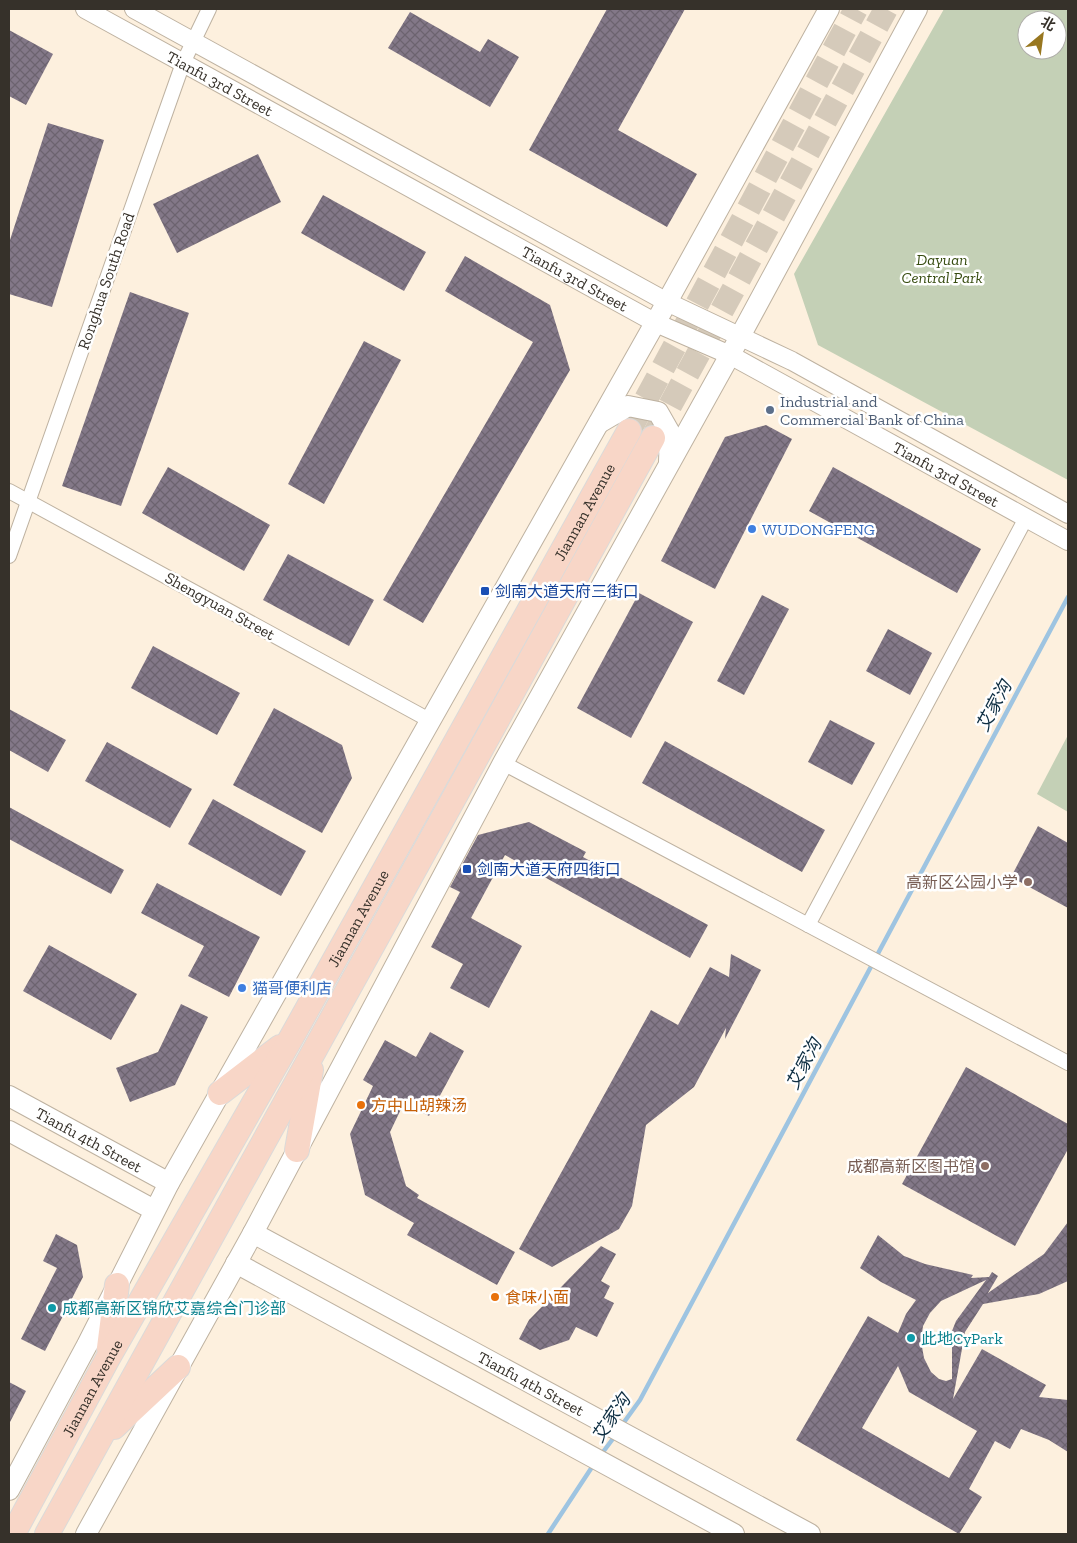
<svg xmlns="http://www.w3.org/2000/svg" width="1077" height="1543" font-family="'Zilla Slab','Noto Sans SC',serif">
  <defs>
    <pattern id="building-cross-hatch" width="8" height="8" patternUnits="userSpaceOnUse" patternTransform="scale(1.25)"><rect width="8" height="8" fill="#837888"/><path d="M0 0l8 8M0 8l8-8" fill="none" stroke="#6c636f"/></pattern>
  </defs>
  <rect width="100%" height="100%" fill="#fdf0de"/>
  <!-- green -->
  <g fill="#c4d0b6" fill-rule="evenodd">
    <path d="M944,9h124v471l-250,-135 -24,-71zM1027,20h30v30h-30z"/>
    <polygon points="1068,735 1068,812 1037,794"/>
  </g>
  <g fill="none" stroke-linecap="round" stroke-linejoin="round">
    <!-- stream -->
    <g stroke="#9ec4e1" stroke-width="4.5">
      <polyline points="622,1425 640,1400 1068,597"/>
      <polyline points="600,1456 615,1436"/>
      <polyline points="548,1534 594,1464"/>
    </g>
  </g>
  <!-- building -->
  <g fill="url(#building-cross-hatch)" fill-rule="evenodd">
    <polygon points="607,9 685,9 618,130 697,174 667,227 529,150"/>
    <polygon points="410,12 480,52 488,39 519,57 490,107 388,48"/>
    <polygon points="9,30 53,54 26,105 9,96"/>
    <polygon points="48,123 104,140 52,307 9,294 9,243"/>
    <polygon points="258,154 281,202 177,253 153,204"/>
    <polygon points="323,195 426,252 404,291 301,233"/>
    <polygon points="465,256 550,305 570,370 423,623 383,600 533,342 445,291"/>
    <polygon points="130,292 189,313 121,506 62,486"/>
    <polygon points="364,341 401,360 324,504 288,484"/>
    <polygon points="766,425 792,439 715,589 661,561 725,437"/>
    <polygon points="168,467 270,525 244,571 142,513"/>
    <polygon points="833,467 981,549 957,593 809,511"/>
    <polygon points="288,554 374,600 349,646 263,600"/>
    <polygon points="639,593 693,622 631,738 577,708"/>
    <polygon points="762,595 789,609 744,695 717,681"/>
    <polygon points="888,629 932,653 910,695 866,671"/>
    <polygon points="153,646 240,693 217,735 131,688"/>
    <polygon points="274,708 342,745 352,778 322,833 233,785"/>
    <polygon points="9,709 66,740 48,772 9,750"/>
    <polygon points="830,720 875,743 852,785 808,762"/>
    <polygon points="665,741 825,830 802,872 642,783"/>
    <polygon points="107,742 192,789 170,828 85,781"/>
    <polygon points="213,799 306,851 281,896 188,844"/>
    <polygon points="9,807 124,870 111,894 9,839"/>
    <polygon points="529,822 586,852 583,857 708,925 690,958 505,855 471,918 522,946 489,1008 450,988 463,964 431,947 460,892 450,887 478,835"/>
    <polygon points="1038,826 1068,843 1068,908 1011,877"/>
    <polygon points="157,883 260,937 229,997 188,976 204,946 141,913"/>
    <polygon points="49,945 137,994 111,1040 23,991"/>
    <polygon points="731,954 761,970 725,1039 726,1028 694,1087 646,1125 632,1206 619,1229 552,1267 519,1249 651,1010 678,1025 710,967 729,977"/>
    <polygon points="181,1004 208,1017 175,1085 130,1102 116,1068 158,1052"/>
    <polygon points="430,1032 464,1051 429,1116 404,1103 390,1132 406,1186 419,1195 417,1198 515,1252 497,1285 407,1235 414,1223 365,1195 350,1134 373,1086 363,1080 385,1040 416,1057"/>
    <polygon points="966,1067 1068,1124 1068,1149 1015,1246 902,1184"/>
    <path d="M1068,1222v59l-29,13 -56,10 -18,28 -12,67 29,-50 64,36 -7,12 29,3v52l-19,-12 -28,-11 -11,20 -15,-8 -26,48 13,8 -23,37 -163,-94 72,-124 30,17 8,-19 10,-14 -35,-18 -21,-14 18,-33 26,21 21,8 48,11 -2,3 18,-1 3,-5 6,4 -10,17 56,-39zM986,1280l-30,41 -4,10v48l-6,2 -7,-2 -8,-7 -7,-14 -3,-17 2,-15 7,-13 11,-12zM898,1366l11,26 68,39 -28,47 -87,-50z"/>
    <polygon points="56,1234 77,1245 83,1277 45,1351 21,1339 57,1268 43,1261"/>
    <polygon points="601,1246 616,1254 601,1281 610,1286 604,1298 614,1303 597,1337 576,1327 569,1340 540,1350 519,1339 529,1320"/>
    <polygon points="9,1382 26,1391 9,1424"/>
  </g>
  <g fill="none" stroke-linecap="round" stroke-linejoin="round">
    <!-- trunk-tunnel -->
    <g stroke="#d5caba" stroke-width="24" stroke-dasharray="24 12" stroke-linecap="butt">
      <polyline points="629,431 856,9"/>
      <polyline points="653,437 886,9"/>
    </g>
    <defs>
      <g id="minor">
        <polyline points="9,491 431,721"/>
        <polyline points="9,556 183,63 209,9"/>
        <polyline points="503,763 1068,1063"/>
        <polyline points="808,925 1026,518"/>
      </g>
      <g id="tertiary">
        <path id="s1" d="M85,9l571,314 74,32 338,186"/>
        <polyline points="134,9 667,302 792,361 1068,514"/>
      </g>
      <g id="secondary">
        <polyline points="599,423 628,406 658,412 670,433 669,462"/>
        <path id="s2" d="M9,1096l160,87"/>
        <polyline points="9,1131 154,1210"/>
        <path id="s3" d="M253,1233l557,301"/>
        <polyline points="236,1263 734,1534"/>
        <polyline points="9,1490 87,1345 169,1183 667,302 829,9"/>
        <polyline points="86,1534 253,1233 503,763 730,355 917,9"/>
      </g>
      <g id="trunk">
        <polyline points="220,1093 280,1047"/>
        <polyline points="297,1150 311,1070"/>
        <polyline points="109,1348 117,1285"/>
        <polyline points="114,1427 178,1367"/>
        <path id="s4" d="M13,1534l95,-176 182,-318 339,-609"/>
        <polyline points="47,1534 653,438"/>
      </g>
    </defs>
    <!-- minor casing -->
    <use href="#minor" stroke="#beb2a1" stroke-width="16"/>
    <!-- tertiary casing -->
    <use href="#tertiary" stroke="#beb2a1" stroke-width="20"/>
    <!-- secondary casing -->
    <use href="#secondary" stroke="#beb2a1" stroke-width="22"/>
    <!-- trunk casing -->
    <use href="#trunk" stroke="#dbdad9" stroke-width="26"/>
    <!-- minor -->
    <use href="#minor" stroke="#fff" stroke-width="14"/>
    <!-- tertiary -->
    <use href="#tertiary" stroke="#fff" stroke-width="18"/>
    <!-- secondary -->
    <use href="#secondary" stroke="#fff" stroke-width="20"/>
    <!-- trunk -->
    <use href="#trunk" stroke="#f8d6c7" stroke-width="24"/>
  </g>
  <!-- markers -->
  <circle fill="#5c6f8a" stroke="#fff" stroke-width="2" cx="770" cy="410" r="5"/>
  <g fill="#3f7fe0" stroke="#fff" stroke-width="2">
    <circle cx="752" cy="529" r="5"/>
    <circle cx="242" cy="988" r="5"/>
  </g>
  <g fill="#1a4fb4" stroke="#fff" stroke-width="2">
    <rect x="480" y="586" width="10" height="10" rx="2.5"/>
    <rect x="462" y="864" width="10" height="10" rx="2.5"/>
  </g>
  <g fill="#8d6e63" stroke="#fff" stroke-width="2">
    <circle cx="1028" cy="882" r="5"/>
    <circle cx="985" cy="1166" r="5"/>
  </g>
  <g fill="#e8710a" stroke="#fff" stroke-width="2">
    <circle cx="361" cy="1105" r="5"/>
    <circle cx="495" cy="1297" r="5"/>
  </g>
  <g fill="#0f9aa8" stroke="#fff" stroke-width="2">
    <circle cx="52" cy="1308" r="5"/>
    <circle cx="911" cy="1338" r="5"/>
  </g>
  <g text-anchor="middle" dominant-baseline="central" stroke-width="5" stroke-linejoin="round" paint-order="stroke">
    <!-- street labels -->
    <g font-size="16" fill="#36312a" stroke="#fff">
      <text stroke="none"><textPath href="#s1" startOffset="154">Tianfu 3rd Street</textPath></text>
      <text stroke="none"><textPath href="#s1" startOffset="559">Tianfu 3rd Street</textPath></text>
      <text transform="translate(106 281) rotate(-71)">Ronghua South Road</text>
      <text stroke="none"><textPath href="#s1" startOffset="979">Tianfu 3rd Street</textPath></text>
      <text stroke="none"><textPath href="#s4" startOffset="1171">Jiannan Avenue</textPath></text>
      <text transform="translate(220 606) rotate(29)">Shengyuan Street</text>
      <text stroke="none"><textPath href="#s4" startOffset="706">Jiannan Avenue</textPath></text>
      <text stroke="none"><textPath href="#s2" startOffset="91">Tianfu 4th Street</textPath></text>
      <text stroke="none"><textPath href="#s3" startOffset="316">Tianfu 4th Street</textPath></text>
      <text stroke="none"><textPath href="#s4" startOffset="166">Jiannan Avenue</textPath></text>
    </g>
    <!-- park labels -->
    <g font-size="16" font-style="italic" fill="#364b0f" stroke="#fff">
      <text x="942" y="259">Dayuan<tspan x="942" dy="18">Central Park</tspan></text>
    </g>
    <!-- service labels -->
    <g font-size="16" fill="#4e5e75" stroke="#fff" text-anchor="start">
      <text x="780" y="401">Industrial and<tspan x="780" dy="18">Commercial Bank of China</tspan></text>
    </g>
    <!-- shop labels -->
    <g font-size="16" fill="#366cbe" stroke="#fff" text-anchor="start">
      <text x="762" y="529">WUDONGFENG</text>
      <text x="252" y="988">猫哥便利店</text>
    </g>
    <!-- transit labels -->
    <g font-size="16" fill="#164399" stroke="#fff" text-anchor="start">
      <text x="495" y="591">剑南大道天府三街口</text>
      <text x="477" y="869">剑南大道天府四街口</text>
    </g>
    <!-- education labels -->
    <g font-size="16" fill="#785e54" stroke="#fff" text-anchor="end">
      <text x="1018" y="882">高新区公园小学</text>
      <text x="975" y="1166">成都高新区图书馆</text>
    </g>
    <!-- food labels -->
    <g font-size="16" fill="#c56008" stroke="#fff" text-anchor="start">
      <text x="371" y="1105">方中山胡辣汤</text>
      <text x="505" y="1297">食味小面</text>
    </g>
    <!-- culture labels -->
    <g font-size="16" fill="#0d838f" stroke="#fff" text-anchor="start">
      <text x="62" y="1308">成都高新区锦欣艾嘉综合门诊部</text>
      <text x="921" y="1338">此地CyPark</text>
    </g>
    <!-- water labels -->
    <g font-size="18" font-style="italic" fill="#0e2e42" stroke="#fff">
      <text transform="translate(994 706) rotate(-62)">艾家沟</text>
      <text transform="translate(804 1064) rotate(-62)">艾家沟</text>
      <text transform="translate(611 1418) rotate(-56)">艾家沟</text>
    </g>
  </g>
  <!-- border -->
  <rect width="1077" height="1543" fill="none" stroke="#36312a" stroke-width="20"/>
  <!-- north arrow -->
  <g transform="translate(1042 35) rotate(29)"><circle r="24" fill="#ffffff" stroke="#afadaa"/>
  <path d="M0-4L9 19L0 12L-9 19Z" fill="#987720"/>
  <text y="-8" font-size="14" font-weight="bold" text-anchor="middle" fill="#36312a">北</text>
  </g>
</svg>
